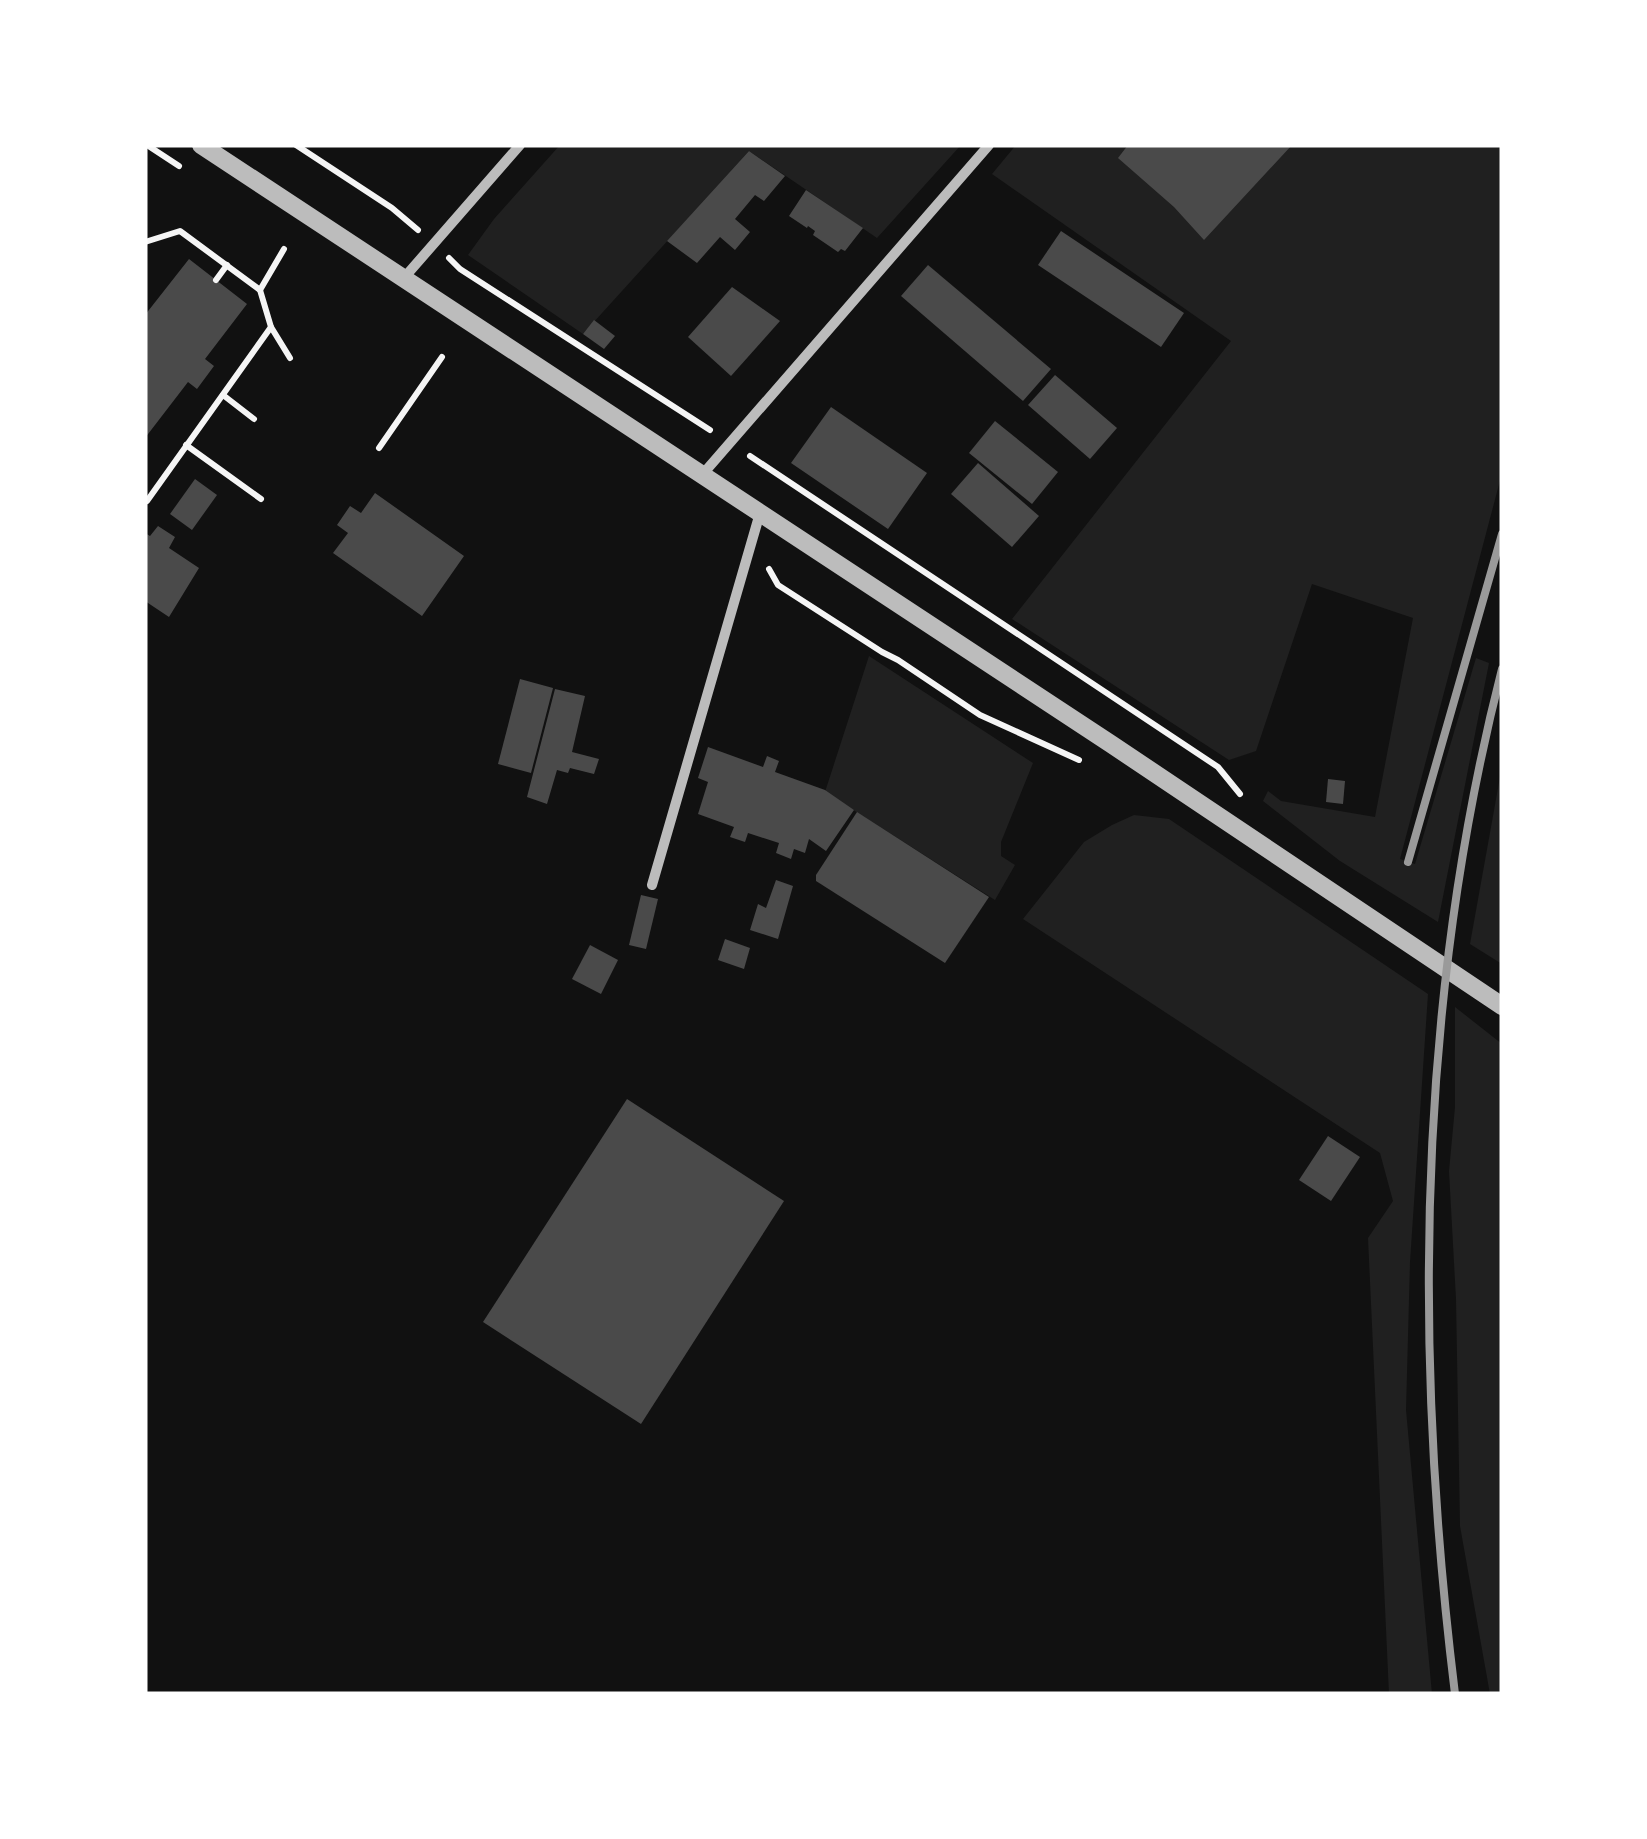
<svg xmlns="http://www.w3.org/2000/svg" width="1647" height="1839" font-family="'Open Sans',sans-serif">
  <rect width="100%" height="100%" fill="#111"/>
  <!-- green -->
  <g fill="#202020">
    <polygon points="560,145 961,145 877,238 749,151 583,334 468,255 494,219"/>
    <polygon points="1016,145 1502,145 1502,473 1400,859 1415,864 1476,658 1489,663 1438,922 1340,861 1263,801 1268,791 1281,801 1375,817 1413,618 1312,584 1256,751 1229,760 1012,619 1231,341 992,174"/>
    <polygon points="869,656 1033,763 1001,842 1001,856 1015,865 995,900 825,792"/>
    <polygon points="1502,766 1502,964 1470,944"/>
    <polygon points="1134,815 1169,819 1428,994 1410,1262 1406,1410 1432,1694 1389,1694 1368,1238 1393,1201 1380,1153 1023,919 1084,842 1112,825"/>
    <polygon points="1455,1007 1502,1044 1502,1694 1490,1694 1460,1526 1456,1299 1449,1171 1455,1107"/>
  </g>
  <!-- building -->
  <g fill="#4a4a4a">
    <polygon points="1128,145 1292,145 1204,240 1174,207 1118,158"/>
    <polygon points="749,151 785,176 764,201 755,195 735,219 750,232 735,250 720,237 697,263 667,241"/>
    <polygon points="806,190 863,228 845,251 841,249 838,252 813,235 815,231 808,226 807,228 789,216"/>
    <polygon points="1061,231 1184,313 1161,347 1038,265"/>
    <polygon points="189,259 247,304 205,359 214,366 197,389 188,382 145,438 145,315"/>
    <polygon points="928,265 1051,369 1023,401 901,296"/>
    <polygon points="732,287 780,321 731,376 688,337"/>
    <polygon points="594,320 615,336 604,349 583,334"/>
    <polygon points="1055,375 1117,428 1090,459 1028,405"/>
    <polygon points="831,407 927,473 888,529 791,463"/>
    <polygon points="995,421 1058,472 1032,504 969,453"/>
    <polygon points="978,463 1039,516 1012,547 951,494"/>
    <polygon points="195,479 217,495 192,530 170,514"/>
    <polygon points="375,493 464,556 422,616 333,553 348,533 337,525 350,506 361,513"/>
    <polygon points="158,526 175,537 169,548 199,568 169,617 145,601 145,533 150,536"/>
    <polygon points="520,679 553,688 531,773 498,764"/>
    <polygon points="555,689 585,696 572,752 599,759 594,774 570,768 568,773 557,770 547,804 527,797"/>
    <polygon points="708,747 763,767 767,756 779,761 775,772 825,790 854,810 826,851 809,839 805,853 794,849 791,859 776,853 779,843 748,833 745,842 730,837 734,827 698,814 708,782 698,778"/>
    <polygon points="1328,779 1345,781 1343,804 1326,802"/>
    <polygon points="857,812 989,897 945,963 816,881 816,875"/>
    <polygon points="776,880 793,886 778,939 750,930 758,904 766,908"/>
    <polygon points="641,895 658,899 646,949 629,945"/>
    <polygon points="725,939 750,948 744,969 718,960"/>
    <polygon points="590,945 618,960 601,994 572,979"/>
    <polygon points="627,1099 784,1201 641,1424 483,1322"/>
    <polygon points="1328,1136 1360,1157 1331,1201 1299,1180"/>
  </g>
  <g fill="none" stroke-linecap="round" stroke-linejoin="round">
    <!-- path -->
    <g stroke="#f5f5f5" stroke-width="6">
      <polyline points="147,145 179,166"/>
      <polyline points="296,145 392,208 418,230"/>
      <polyline points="145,242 180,231 260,290 271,327 147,501 145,499"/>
      <polyline points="449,258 460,269 710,430"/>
      <polyline points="216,280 227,265"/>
      <polyline points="260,290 284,249"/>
      <polyline points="271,327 290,358"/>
      <polyline points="223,395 254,419"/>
      <polyline points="186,445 261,499"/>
      <polyline points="379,448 442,357"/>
      <polyline points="750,456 1218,767 1240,794"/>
      <polyline points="769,569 778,585 882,652 898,660 980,715 1079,760"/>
    </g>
    <!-- minor -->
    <g stroke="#bcbcbc" stroke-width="10">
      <polyline points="403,279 520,145"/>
      <polyline points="702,475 989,145"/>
      <polyline points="652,885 760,513"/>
    </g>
    <!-- tertiary -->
    <polyline stroke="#bcbcbc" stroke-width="18" points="201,145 1111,744 1502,1006"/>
    <!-- rail -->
    <g stroke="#9a9a9a" stroke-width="8">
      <polyline points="1408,862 1502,534"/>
      <path d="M1455,1694c-42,-342 -39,-690 47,-1025"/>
    </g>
  </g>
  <!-- border -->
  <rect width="1647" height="1839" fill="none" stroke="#ffffff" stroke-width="295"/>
</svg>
